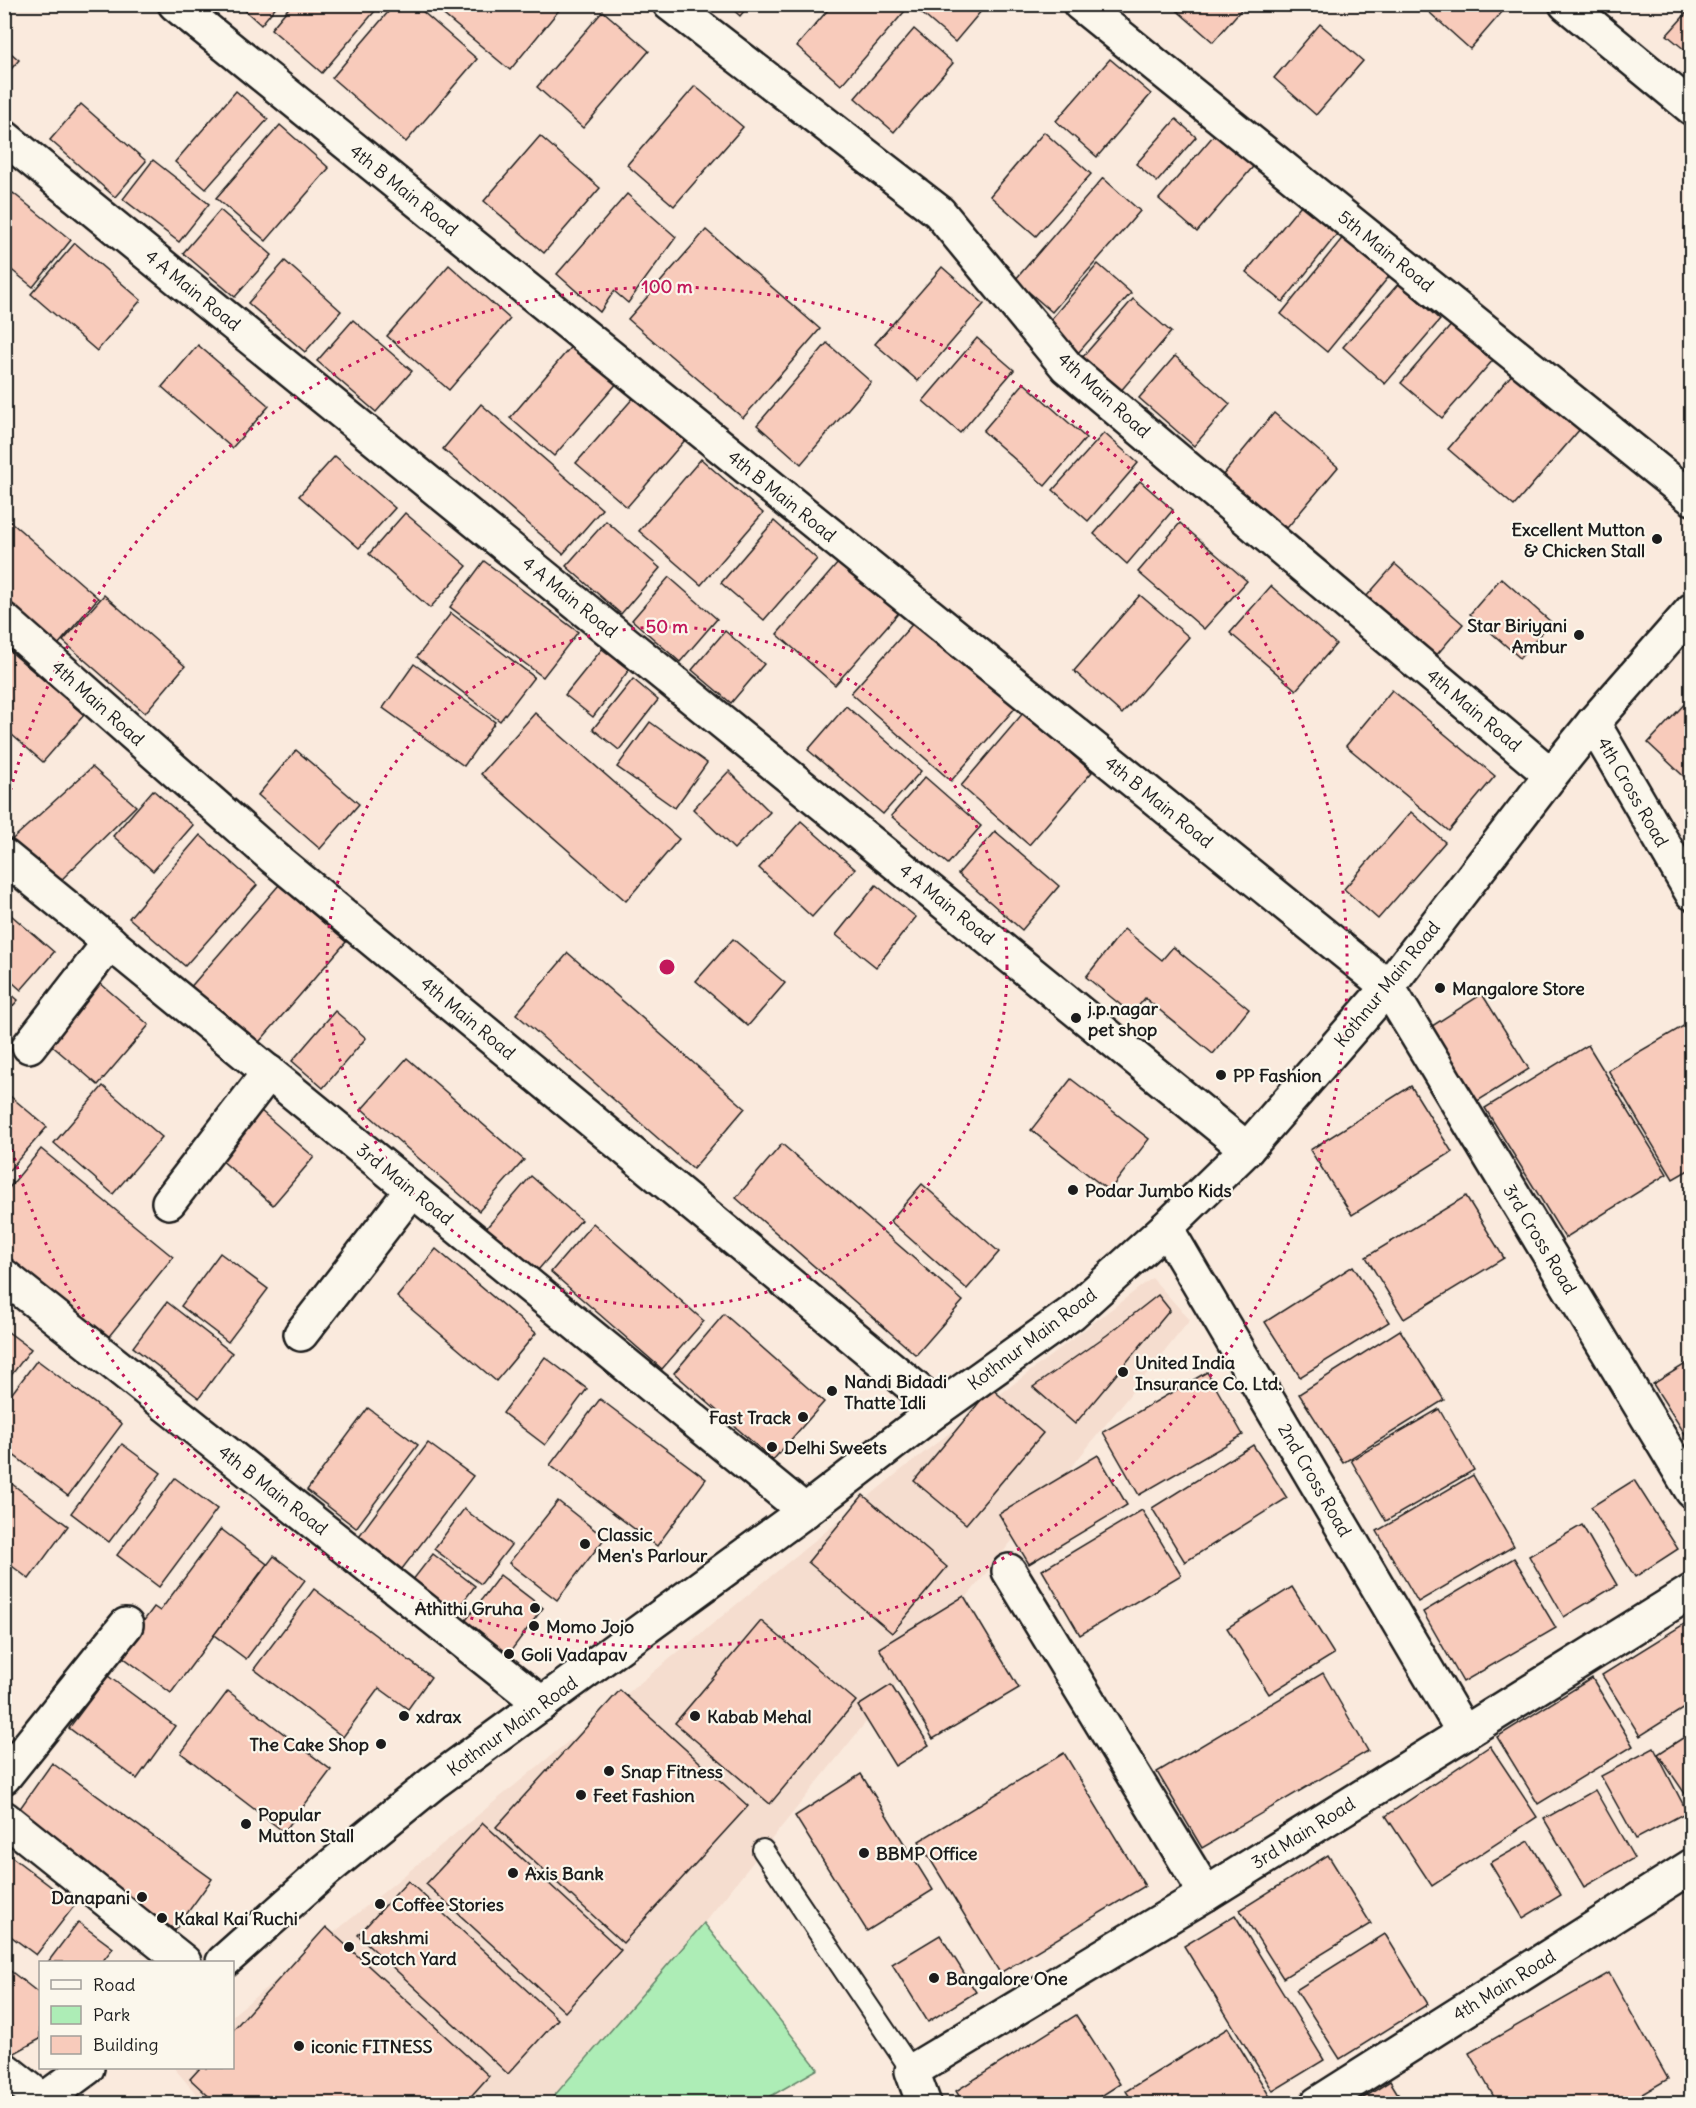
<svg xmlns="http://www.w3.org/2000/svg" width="1696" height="2108" font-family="Delius,sans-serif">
  <rect width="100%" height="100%" fill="#faeadd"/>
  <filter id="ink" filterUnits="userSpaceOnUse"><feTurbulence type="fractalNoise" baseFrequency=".0167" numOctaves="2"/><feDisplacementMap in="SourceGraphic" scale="12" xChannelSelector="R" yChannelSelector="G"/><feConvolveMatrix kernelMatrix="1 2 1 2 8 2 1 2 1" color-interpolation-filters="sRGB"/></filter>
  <g filter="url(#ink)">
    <!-- built -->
    <polygon fill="#f5ddcf" points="1152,1278 1190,1320 704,1923 548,2103 204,2103 174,2068 232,2068 233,2015 900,1471"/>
    <!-- green -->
    <polygon fill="#adedb6" stroke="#648469" stroke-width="1.5" points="704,1923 818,2069 759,2103 548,2103"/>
    <!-- building -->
    <g fill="#f8cbbb" stroke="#1c1c1c" stroke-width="1.5">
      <polygon points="238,4 278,4 261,25"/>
      <polygon points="292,4 381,4 322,73 271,29"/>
      <polygon points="395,4 414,4 477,59 406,142 332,78"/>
      <polygon points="434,4 564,4 510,70 433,6"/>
      <polygon points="727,4 750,4 740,16"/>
      <polygon points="833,4 911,4 841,85 797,46"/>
      <polygon points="925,4 987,4 955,42 919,11"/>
      <polygon points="1173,4 1246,4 1213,42 1172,6"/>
      <polygon points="1420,4 1509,4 1470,49"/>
      <polygon points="1692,7 1692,56 1667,35"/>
      <polygon points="603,11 649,51 583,128 537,87"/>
      <polygon points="1320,24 1363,61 1316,115 1274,78"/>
      <polygon points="914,29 953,63 894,132 855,98"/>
      <polygon points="4,47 19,60 4,77"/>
      <polygon points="1110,59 1151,94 1097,157 1056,121"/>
      <polygon points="695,86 743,127 674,206 627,165"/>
      <polygon points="236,91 268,119 206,189 175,162"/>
      <polygon points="81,104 146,161 115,197 50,140"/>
      <polygon points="1176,119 1196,137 1157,182 1136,164"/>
      <polygon points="280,125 329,168 266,241 216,198"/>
      <polygon points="1220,128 1258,161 1197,232 1159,199"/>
      <polygon points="1044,132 1091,174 1036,236 990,196"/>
      <polygon points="540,136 600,188 544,253 484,201"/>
      <polygon points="153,160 209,204 179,242 123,199"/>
      <polygon points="1103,178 1140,211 1052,312 1015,280"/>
      <polygon points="13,193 71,240 33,287 4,264 4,203"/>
      <polygon points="627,194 676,237 628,303 614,291 600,312 557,274"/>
      <polygon points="1305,200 1341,229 1283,302 1246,272"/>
      <polygon points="220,210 272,255 235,297 183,253"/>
      <polygon points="706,230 820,329 743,418 628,319"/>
      <polygon points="1344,236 1391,274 1327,352 1281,314"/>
      <polygon points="75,243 141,300 97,351 31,294"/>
      <polygon points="285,261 341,311 305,352 248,303"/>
      <polygon points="1098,264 1131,293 1078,353 1046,325"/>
      <polygon points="449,265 510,319 449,390 387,336"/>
      <polygon points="942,267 984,304 918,381 875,344"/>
      <polygon points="1399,283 1440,320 1385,384 1343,347"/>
      <polygon points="1133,299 1171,332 1119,393 1081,359"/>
      <polygon points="1460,315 1501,351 1442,418 1401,383"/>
      <polygon points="353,320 412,371 376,412 317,361"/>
      <polygon points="977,338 1014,370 960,433 923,401"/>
      <polygon points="574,343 619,381 554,456 510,418"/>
      <polygon points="827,343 871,382 801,464 757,425"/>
      <polygon points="198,345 269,406 232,448 162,387"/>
      <polygon points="1175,356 1230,404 1194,446 1139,398"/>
      <polygon points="1514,372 1580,429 1514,506 1448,449"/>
      <polygon points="1024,383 1086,438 1045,486 983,431"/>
      <polygon points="642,388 692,432 627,507 576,463"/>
      <polygon points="481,404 602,509 563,554 443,449"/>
      <polygon points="1274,413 1338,467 1282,534 1218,481"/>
      <polygon points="1104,433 1138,463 1088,521 1053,490"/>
      <polygon points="335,456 395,508 359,548 299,496"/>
      <polygon points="701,459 763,513 701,585 639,531"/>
      <polygon points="1140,481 1173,510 1127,564 1094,534"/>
      <polygon points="405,513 467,566 430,608 369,554"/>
      <polygon points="4,516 98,598 58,645 4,598"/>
      <polygon points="606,521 660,568 621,614 566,566"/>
      <polygon points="774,521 817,559 764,620 721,583"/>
      <polygon points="1180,523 1247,581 1204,629 1138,572"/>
      <polygon points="844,556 903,608 835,685 777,634"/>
      <polygon points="484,561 578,632 543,677 450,607"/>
      <polygon points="1395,564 1463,624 1435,657 1366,597"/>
      <polygon points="669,577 717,619 680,662 632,620"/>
      <polygon points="1501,578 1551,622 1520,658 1470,614"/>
      <polygon points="1271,586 1336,644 1296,690 1230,633"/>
      <polygon points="104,595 185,666 145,713 63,641"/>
      <polygon points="1140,595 1189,637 1122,714 1074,671"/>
      <polygon points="451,613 534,677 500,721 417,657"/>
      <polygon points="916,620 1016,707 951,781 851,693"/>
      <polygon points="725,631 764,664 731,703 692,670"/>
      <polygon points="4,646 84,715 43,762 4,728"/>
      <polygon points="602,649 629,670 593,717 565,695"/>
      <polygon points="414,664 495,722 464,766 383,708"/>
      <polygon points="633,679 658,700 619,750 593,729"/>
      <polygon points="1392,690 1495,776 1449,831 1346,746"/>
      <polygon points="1692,696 1692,784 1648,743"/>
      <polygon points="846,706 921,771 883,814 808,750"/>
      <polygon points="1024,712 1092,772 1029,845 961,786"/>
      <polygon points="535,713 679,839 626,901 481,774"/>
      <polygon points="650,722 707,763 675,808 617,767"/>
      <polygon points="296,750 359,804 320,849 258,795"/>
      <polygon points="92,767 136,806 49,892 6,845"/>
      <polygon points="729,771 770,812 734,849 693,809"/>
      <polygon points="925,777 981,826 948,864 891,816"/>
      <polygon points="153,790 193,825 153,871 113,836"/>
      <polygon points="1411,812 1445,842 1378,919 1344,889"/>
      <polygon points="801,821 855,869 812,917 759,868"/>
      <polygon points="995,831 1059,886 1022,930 958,874"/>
      <polygon points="200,835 257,885 185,966 129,918"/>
      <polygon points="279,885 346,942 254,1048 188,990"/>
      <polygon points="876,885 916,917 876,967 836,935"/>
      <polygon points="4,909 54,952 21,990 4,975"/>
      <polygon points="1124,929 1162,960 1173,947 1249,1009 1213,1054 1145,998 1132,1014 1086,977"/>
      <polygon points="733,939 785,983 748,1026 696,981"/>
      <polygon points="568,953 745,1108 693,1169 516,1014"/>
      <polygon points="94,978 149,1025 98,1085 43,1038"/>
      <polygon points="4,988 18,1000 4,1016"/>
      <polygon points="1482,994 1529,1069 1476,1102 1429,1028"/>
      <polygon points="335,1011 366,1038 323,1088 292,1061"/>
      <polygon points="1692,1021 1692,1168 1673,1179 1608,1070"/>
      <polygon points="1588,1045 1667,1174 1565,1238 1485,1108"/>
      <polygon points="407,1058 524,1160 479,1211 362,1109"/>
      <polygon points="1071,1079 1149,1139 1109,1191 1031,1130"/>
      <polygon points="103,1086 162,1137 113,1194 54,1143"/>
      <polygon points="1411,1086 1452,1152 1352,1215 1310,1150"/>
      <polygon points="4,1091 47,1127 4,1176"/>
      <polygon points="253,1104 314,1157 273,1205 212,1152"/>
      <polygon points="782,1144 963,1301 916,1355 736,1198"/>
      <polygon points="41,1149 173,1257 102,1345 4,1266 4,1194"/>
      <polygon points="531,1176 581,1220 532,1277 482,1233"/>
      <polygon points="922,1184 999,1252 967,1289 890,1221"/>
      <polygon points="1466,1196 1504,1258 1404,1319 1366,1257"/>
      <polygon points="593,1223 704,1321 662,1369 551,1272"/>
      <polygon points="436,1249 536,1333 496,1381 397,1297"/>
      <polygon points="220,1253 268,1289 228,1342 181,1306"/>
      <polygon points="1353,1266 1389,1322 1300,1377 1265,1322"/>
      <polygon points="1158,1295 1170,1310 1075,1424 1033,1387 1107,1335"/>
      <polygon points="167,1302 232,1353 199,1398 133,1347"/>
      <polygon points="724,1314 824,1402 773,1460 674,1373"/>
      <polygon points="4,1329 31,1349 4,1385"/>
      <polygon points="1400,1330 1444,1400 1343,1463 1299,1394"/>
      <polygon points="545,1357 587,1389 545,1445 503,1413"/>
      <polygon points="37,1360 122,1424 68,1496 4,1448 4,1404"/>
      <polygon points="1692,1360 1692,1445 1653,1384"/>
      <polygon points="1207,1372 1243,1435 1139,1495 1103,1432"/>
      <polygon points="991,1388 1043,1433 966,1524 914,1481"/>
      <polygon points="600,1399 706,1479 657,1546 550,1465"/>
      <polygon points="368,1408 418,1445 356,1528 307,1490"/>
      <polygon points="1439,1409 1474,1470 1386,1521 1351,1460"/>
      <polygon points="428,1443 473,1476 402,1569 359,1536"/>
      <polygon points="122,1444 161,1473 109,1542 71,1513"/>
      <polygon points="1253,1445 1287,1498 1185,1562 1152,1508"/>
      <polygon points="1098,1455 1127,1505 1029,1564 999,1514"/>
      <polygon points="1473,1475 1514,1546 1418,1602 1377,1531"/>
      <polygon points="175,1478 217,1509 159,1587 117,1555"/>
      <polygon points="1634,1480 1678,1549 1635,1577 1591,1507"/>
      <polygon points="8,1481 68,1526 29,1579 4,1560 4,1485"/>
      <polygon points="863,1495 947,1567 892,1633 808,1562"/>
      <polygon points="558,1501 605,1538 557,1600 509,1563"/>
      <polygon points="464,1509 511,1545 481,1584 434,1549"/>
      <polygon points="1142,1510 1181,1575 1080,1635 1042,1570"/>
      <polygon points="1582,1525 1617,1585 1564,1617 1529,1556"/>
      <polygon points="221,1529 267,1564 171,1693 119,1654 154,1607 160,1611"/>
      <polygon points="433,1554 475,1586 448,1622 405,1590"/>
      <polygon points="274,1556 305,1580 246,1659 214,1635"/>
      <polygon points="1514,1558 1556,1628 1463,1682 1423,1612"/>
      <polygon points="500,1575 543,1608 501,1664 457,1632"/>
      <polygon points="1292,1587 1334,1654 1269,1694 1227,1628"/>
      <polygon points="314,1589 431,1677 408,1709 379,1688 343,1737 254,1669"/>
      <polygon points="964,1596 1019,1688 933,1739 879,1648"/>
      <polygon points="1692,1619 1692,1703 1640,1736 1602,1675"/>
      <polygon points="761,1621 856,1701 770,1804 675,1723"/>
      <polygon points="1323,1673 1368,1751 1202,1848 1157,1772"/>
      <polygon points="108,1676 175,1726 137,1779 69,1728"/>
      <polygon points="1592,1678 1633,1746 1538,1804 1497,1737"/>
      <polygon points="891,1685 929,1745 895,1766 858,1706"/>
      <polygon points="620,1690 748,1806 623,1943 496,1827"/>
      <polygon points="228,1691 331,1770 284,1832 181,1753"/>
      <polygon points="1692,1732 1692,1804 1658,1754"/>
      <polygon points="1490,1746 1537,1817 1432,1886 1386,1816"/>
      <polygon points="1654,1748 1687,1812 1636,1839 1601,1776"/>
      <polygon points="1064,1753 1145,1886 1000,1973 919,1841"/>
      <polygon points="52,1763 212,1879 175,1930 16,1814"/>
      <polygon points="861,1774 933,1890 867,1931 795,1816"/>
      <polygon points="1595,1790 1634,1858 1584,1887 1544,1819"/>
      <polygon points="483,1823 621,1950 565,2012 426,1884"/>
      <polygon points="1529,1841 1561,1895 1523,1918 1490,1863"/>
      <polygon points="4,1851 75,1905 36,1955 4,1931"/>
      <polygon points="1328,1855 1371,1924 1283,1978 1240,1910"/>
      <polygon points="408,1881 558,2019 508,2074 358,1935"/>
      <polygon points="1235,1915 1324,2060 1273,2091 1184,1946"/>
      <polygon points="78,1922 113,1948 102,1962 48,1962"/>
      <polygon points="326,1927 489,2076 464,2104 217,2104 190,2079 200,2068 232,2068 232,2031"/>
      <polygon points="1385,1934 1428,2004 1340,2059 1296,1990"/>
      <polygon points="940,1935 976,1992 928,2022 892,1964"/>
      <polygon points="8,1969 40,1994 40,2039 4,2059 4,1973"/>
      <polygon points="1609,1973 1668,2079 1625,2104 1498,2104 1469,2053"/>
      <polygon points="1076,2015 1120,2084 1089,2104 964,2104 956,2091"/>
      <polygon points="1228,2028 1272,2100 1266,2104 1134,2104 1126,2091"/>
      <polygon points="1390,2081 1404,2104 1354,2104"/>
    </g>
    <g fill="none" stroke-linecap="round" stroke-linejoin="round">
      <defs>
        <polyline id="service" points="763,1850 912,2071"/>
        <g id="minor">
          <polyline points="175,4 1388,987 1692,1491"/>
          <polyline points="670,4 939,212 1067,367 1551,775"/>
          <polyline points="1080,4 1692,498"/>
          <polyline points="1566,4 1692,108"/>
          <polyline points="4,137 1247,1149"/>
          <polyline points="4,620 273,857 939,1408"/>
          <polyline points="4,856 805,1511"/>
          <polyline points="29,1046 110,942"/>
          <polyline points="169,1202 269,1072"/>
          <polyline points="1166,1228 1464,1733"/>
          <polyline points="4,1276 542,1704"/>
          <polyline points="301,1334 412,1190"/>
          <polyline points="1009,1571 1206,1894"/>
          <polyline points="4,1777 126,1625"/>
          <polyline points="4,1818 184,1962"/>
          <polyline points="4,2069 43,2100"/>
          <polyline points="924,2104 912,2071 1206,1894 1692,1591"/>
          <polyline points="1317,2104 1692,1866"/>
        </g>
        <polyline id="tertiary" points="1593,723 1692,893"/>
        <g id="secondary">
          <polyline points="223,1962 325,1871 433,1783 805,1511 939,1408 1072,1313 1166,1228 1247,1149 1388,987 1551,775 1593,723 1692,610"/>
          <polyline points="38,2104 87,2068"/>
        </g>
      </defs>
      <!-- service casing -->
      <use href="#service" stroke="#1c1c1c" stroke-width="24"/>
      <!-- minor casing -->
      <use href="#minor" stroke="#1c1c1c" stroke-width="38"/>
      <!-- tertiary casing -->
      <use href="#tertiary" stroke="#1c1c1c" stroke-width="38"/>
      <!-- secondary casing -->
      <use href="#secondary" stroke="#1c1c1c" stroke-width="38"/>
      <!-- service -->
      <use href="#service" stroke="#fbf7ec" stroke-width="20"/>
      <!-- minor -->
      <use href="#minor" stroke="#fbf7ec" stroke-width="33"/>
      <!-- tertiary -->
      <use href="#tertiary" stroke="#fbf7ec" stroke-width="33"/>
      <!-- secondary -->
      <use href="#secondary" stroke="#fbf7ec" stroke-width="33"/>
    </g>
  </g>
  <!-- distance rings -->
  <g fill="none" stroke="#c2185b" stroke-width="3" stroke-dasharray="3 6">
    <circle cx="667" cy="967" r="340"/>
    <path d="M6 808A680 680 0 1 1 6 1126"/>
  </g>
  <!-- markers -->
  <g fill="#1c1c1c" stroke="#fbf7ec" stroke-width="2">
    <circle cx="1657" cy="539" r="6"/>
    <circle cx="1579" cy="635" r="6"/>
    <circle cx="1440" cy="988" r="6"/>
    <circle cx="1076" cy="1018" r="6"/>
    <circle cx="1221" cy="1075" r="6"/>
    <circle cx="1073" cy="1190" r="6"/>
    <circle cx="1123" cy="1372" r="6"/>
    <circle cx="832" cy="1391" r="6"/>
    <circle cx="803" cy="1417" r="6"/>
    <circle cx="772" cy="1447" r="6"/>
    <circle cx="585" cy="1544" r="6"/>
    <circle cx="535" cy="1608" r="6"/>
    <circle cx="534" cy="1626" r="6"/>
    <circle cx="509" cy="1654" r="6"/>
    <circle cx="404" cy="1716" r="6"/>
    <circle cx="695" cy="1716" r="6"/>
    <circle cx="381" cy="1744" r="6"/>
    <circle cx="609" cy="1771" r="6"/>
    <circle cx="581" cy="1795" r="6"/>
    <circle cx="246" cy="1824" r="6"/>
    <circle cx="864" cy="1853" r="6"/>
    <circle cx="513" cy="1873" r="6"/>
    <circle cx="142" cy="1897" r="6"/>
    <circle cx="380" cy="1904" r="6"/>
    <circle cx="162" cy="1918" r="6"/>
    <circle cx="349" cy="1947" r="6"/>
    <circle cx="934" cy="1978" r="6"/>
    <circle cx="299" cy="2046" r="6"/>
  </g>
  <g text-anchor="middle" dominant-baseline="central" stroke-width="4.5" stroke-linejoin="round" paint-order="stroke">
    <!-- street labels -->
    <g font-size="18" fill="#1c1c1c" stroke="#fbf7ec">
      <text transform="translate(404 190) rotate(39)">4th B Main Road</text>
      <text transform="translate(1386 251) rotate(39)">5th Main Road</text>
      <text transform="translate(193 290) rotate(39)">4 A Main Road</text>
      <text transform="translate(1104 395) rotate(42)">4th Main Road</text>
      <text transform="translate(782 496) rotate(39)">4th B Main Road</text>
      <text transform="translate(570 597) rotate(39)">4 A Main Road</text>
      <text transform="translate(98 703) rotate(42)">4th Main Road</text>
      <text transform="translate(1474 710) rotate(40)">4th Main Road</text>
      <text transform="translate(1633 792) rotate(60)">4th Cross Road</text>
      <text transform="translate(1159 802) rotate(39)">4th B Main Road</text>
      <text transform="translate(947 904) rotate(39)">4 A Main Road</text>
      <text transform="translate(1387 984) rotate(-51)">Kothnur Main Road</text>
      <text transform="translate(468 1018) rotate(40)">4th Main Road</text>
      <text transform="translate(405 1184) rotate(39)">3rd Main Road</text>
      <text transform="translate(1540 1239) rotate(59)">3rd Cross Road</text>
      <text transform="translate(1032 1339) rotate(-37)">Kothnur Main Road</text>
      <text transform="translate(1315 1480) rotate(60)">2nd Cross Road</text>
      <text transform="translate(273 1490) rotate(38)">4th B Main Road</text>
      <text transform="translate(512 1726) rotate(-36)">Kothnur Main Road</text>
      <text transform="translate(1303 1833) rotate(-32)">3rd Main Road</text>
      <text transform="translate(1504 1985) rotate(-32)">4th Main Road</text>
    </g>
    <!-- poi labels -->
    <g font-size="18" font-weight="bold" fill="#1c1c1c" stroke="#fbf7ec" text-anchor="start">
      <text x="1645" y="529" text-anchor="end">Excellent Mutton<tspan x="1645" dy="21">&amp; Chicken Stall</tspan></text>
      <text x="1567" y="625" text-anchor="end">Star Biriyani<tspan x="1567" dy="21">Ambur</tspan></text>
      <text x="1452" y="988">Mangalore Store</text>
      <text x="1088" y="1008">j.p.nagar<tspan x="1088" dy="21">pet shop</tspan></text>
      <text x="1233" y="1075">PP Fashion</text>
      <text x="1085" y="1190">Podar Jumbo Kids</text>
      <text x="1135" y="1362">United India<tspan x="1135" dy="21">Insurance Co. Ltd.</tspan></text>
      <text x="844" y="1381">Nandi Bidadi<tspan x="844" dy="21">Thatte Idli</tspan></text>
      <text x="791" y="1417" text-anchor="end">Fast Track</text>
      <text x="784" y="1447">Delhi Sweets</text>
      <text x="597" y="1534">Classic<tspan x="597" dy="21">Men's Parlour</tspan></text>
      <text x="523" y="1608" text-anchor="end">Athithi Gruha</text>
      <text x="546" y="1626">Momo Jojo</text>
      <text x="521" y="1654">Goli Vadapav</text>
      <text x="416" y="1716">xdrax</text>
      <text x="707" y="1716">Kabab Mehal</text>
      <text x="369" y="1744" text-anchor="end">The Cake Shop</text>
      <text x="621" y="1771">Snap Fitness</text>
      <text x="593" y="1795">Feet Fashion</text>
      <text x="258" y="1814">Popular<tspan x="258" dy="21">Mutton Stall</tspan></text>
      <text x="876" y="1853">BBMP Office</text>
      <text x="525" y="1873">Axis Bank</text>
      <text x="130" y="1897" text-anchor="end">Danapani</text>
      <text x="392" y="1904">Coffee Stories</text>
      <text x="174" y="1918">Kakal Kai Ruchi</text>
      <text x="361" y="1937">Lakshmi<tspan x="361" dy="21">Scotch Yard</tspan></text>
      <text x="946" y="1978">Bangalore One</text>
      <text x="311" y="2046">iconic FITNESS</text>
    </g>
  </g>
  <circle cx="667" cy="967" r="9" fill="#c2185b" stroke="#fbf7ec" stroke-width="3"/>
  <g font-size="18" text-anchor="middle" font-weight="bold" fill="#c2185b" stroke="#fbf7ec" stroke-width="4.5" stroke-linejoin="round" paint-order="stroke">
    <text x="667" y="293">100 m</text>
    <text x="667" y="633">50 m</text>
  </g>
  <!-- margin -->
  <rect width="1696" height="2108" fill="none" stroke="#fbf7ec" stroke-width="24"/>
  <rect x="12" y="12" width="1672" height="2084" fill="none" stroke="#1c1c1c" stroke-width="2" filter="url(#ink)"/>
  <!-- legend -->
  <rect x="39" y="1961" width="195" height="108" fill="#fbf7ec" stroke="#a29f99" stroke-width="1.5"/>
  <rect x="51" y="1980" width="30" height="9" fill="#fbf7ec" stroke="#a29f99" stroke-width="1.5"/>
  <text x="93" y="1991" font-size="18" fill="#1c1c1c">Road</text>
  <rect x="51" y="2006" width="30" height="18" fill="#adedb6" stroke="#a29f99" stroke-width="1.5"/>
  <text x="93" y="2021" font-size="18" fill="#1c1c1c">Park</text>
  <rect x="51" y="2036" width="30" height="18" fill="#f8cbbb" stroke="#a29f99" stroke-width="1.5"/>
  <text x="93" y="2051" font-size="18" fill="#1c1c1c">Building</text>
</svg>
